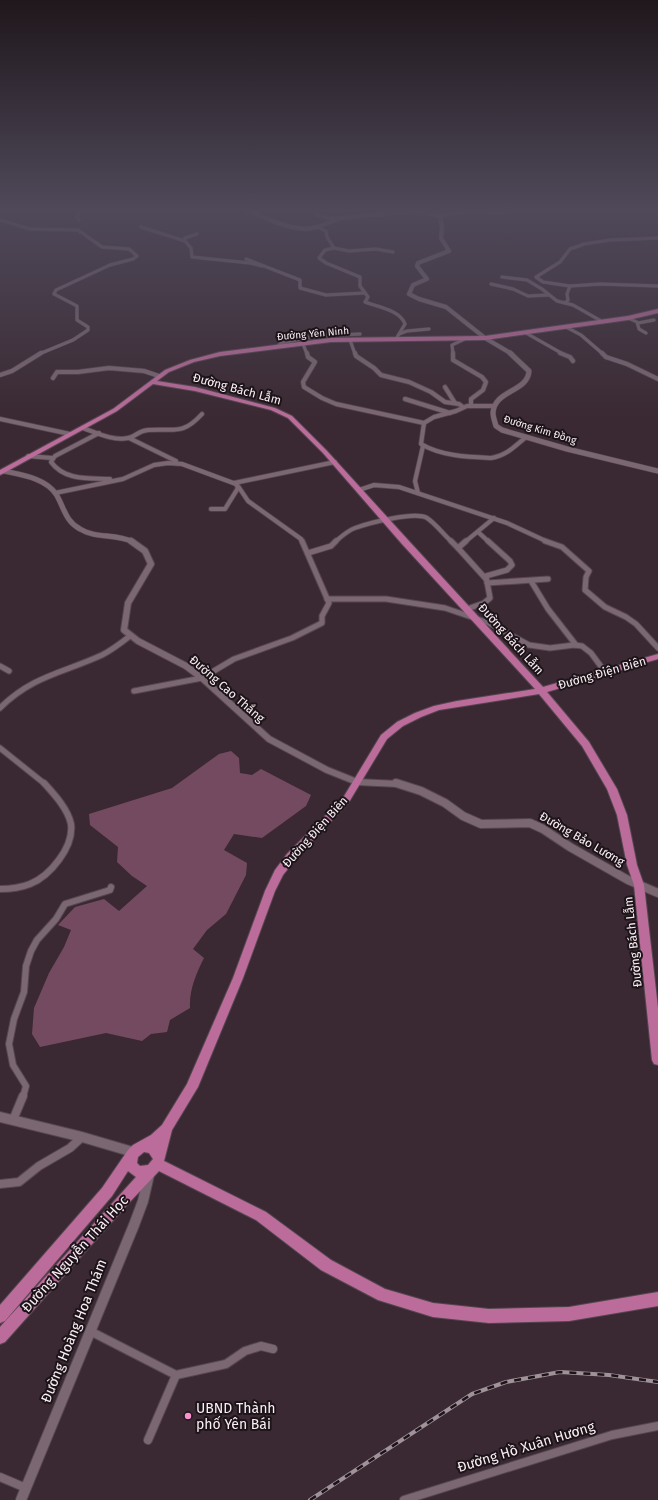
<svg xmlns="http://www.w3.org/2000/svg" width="658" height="1500" font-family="'Fira Sans',sans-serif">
  <rect width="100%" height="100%" fill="#3a2932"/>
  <!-- green -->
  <path fill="#744a61" d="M231,751l8,7 1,15 12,2 9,-6 50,26 -5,11 -44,32 -28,-4 -10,16 23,13 -1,12 -20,39 -19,16 -14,19 11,9c-8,16 -15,32 -14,50l-20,12 -3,12 -16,2 -9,7 -36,-8 -66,14 -8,-13 2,-26 15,-35 15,-26 7,-17 -13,-5 17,-18 29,-8 15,12 28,-25 -15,-10 -15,-14 1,-15 -28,-22 -1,-11 83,-26 47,-34z"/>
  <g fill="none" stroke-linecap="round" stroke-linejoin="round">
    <defs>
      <g id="minor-far4">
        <polyline points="315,209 316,215 324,217"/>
        <polyline points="440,216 472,210 496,213 519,209"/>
        <polyline points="0,220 30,229 78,230 102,247 129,249 137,256 133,259 110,265 56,290 54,294 77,306 77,320 88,327 88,330 73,340 39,354"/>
        <polyline points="79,220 77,217 81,209"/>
        <polyline points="334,220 324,217 337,218"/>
        <polyline points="141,227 185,241 191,248 192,257 250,263 262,266"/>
        <path d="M318,227l8,4 1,6 7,11 -9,2 -6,8 7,5 34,14v9l8,11 -3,5c13,5 35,8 40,22l-9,15"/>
        <polyline points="185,241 185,238 197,234"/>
        <polyline points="334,248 349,251 376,249 393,252"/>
        <polyline points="246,259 300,280 300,288 326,295 364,293"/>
        <polyline points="502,277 527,280 542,289 557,301 573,305 603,322"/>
        <polyline points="491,284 513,289 528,296 549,295"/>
        <polyline points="570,286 600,284 658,286"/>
        <polyline points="565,303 568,300 567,294 570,286 543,282 536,277 560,262 570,249 584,244 610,240 658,238"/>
        <polyline points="628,318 637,322 639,329 646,333"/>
        <polyline points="638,323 654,320"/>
        <polyline points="566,327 581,335 603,354"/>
        <polyline points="526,333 563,354"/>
        <polyline points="399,334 407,331 429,329"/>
        <polyline points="350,340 355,354"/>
        <polyline points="303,344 307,354"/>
        <polyline points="278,346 281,343 316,336 360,334"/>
        <polyline points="453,354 452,345 465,339"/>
      </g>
      <g id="minor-far3">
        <polyline points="307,353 308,357 315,362 303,382 304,387 322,398 336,404 424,423"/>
        <polyline points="355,353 356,356 374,368 381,375 409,382 431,392 445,402 459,404 463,407"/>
        <polyline points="453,353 453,360 482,377 486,382 483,390 471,399 471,406"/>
        <polyline points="560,353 570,357 573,361"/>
        <polyline points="602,353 606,357 627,364 658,379"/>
        <polyline points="0,375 12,371 41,353"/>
        <polyline points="53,378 57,372 78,372 109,368 144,371 159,376"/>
        <polyline points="445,387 455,403"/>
        <polyline points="405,399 450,413"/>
        <path d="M493,406h-26l-11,5 -22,6 -10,6 -3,21c20,12 47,13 70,14 15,-2 24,-12 35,-21"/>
        <polyline points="0,419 70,434"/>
        <path d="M83,428c14,5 30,13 45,10 8,-1 9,-7 20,-8 26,-2 34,6 54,-16"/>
        <path d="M99,433l-44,23 -4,6c14,19 38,16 59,17"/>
        <polyline points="129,438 176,461"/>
        <polyline points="28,456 52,458"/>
        <polyline points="234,483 335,462"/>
        <polyline points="238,486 248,501 301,539 302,542"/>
        <polyline points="359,490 374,485 399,487 507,523 548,542"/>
        <polyline points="55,493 123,479 154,465 168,463 182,464 236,484 238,488 225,509 211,509"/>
        <polyline points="418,493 415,481 423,446"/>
        <polyline points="478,532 489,542"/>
        <path d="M335,542c7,-6 12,-11 20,-14 14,-5 60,-17 72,-10 9,6 17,17 25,24"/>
        <polyline points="465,542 494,518"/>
      </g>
      <g id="minor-far2">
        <polyline points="451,541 458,548"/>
        <polyline points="466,541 458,548 486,579"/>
        <polyline points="545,541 562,547 589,571 586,577 585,590 605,607 626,617 636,624 658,648"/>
        <polyline points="308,553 331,546 336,541"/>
        <polyline points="531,581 548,609 576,645"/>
        <polyline points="487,583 548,579"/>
        <polyline points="327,599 386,599 445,608 489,623 529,645 550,648 574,645 582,646 591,653 605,672"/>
        <polyline points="467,609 484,603 490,598 486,576 507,570 512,565 510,561 488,541"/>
        <polyline points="0,666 9,671"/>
        <polyline points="134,691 202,678 234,659 292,638 322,623 322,616 329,603 302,541"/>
        <path d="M0,708c32,-32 63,-35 102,-53 10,-5 19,-12 28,-19"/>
        <polyline points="0,748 45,784"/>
      </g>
      <g id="minor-far1">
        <path d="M0,889c10,0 20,-1 30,-5 20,-8 44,-37 41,-60 -3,-15 -17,-30 -27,-41"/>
        <polyline points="23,1097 26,1086 13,1065 9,1044 14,1019 24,992 26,966 31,951 37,940 56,919 65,904 110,890 111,887"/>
      </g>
      <g id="minor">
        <polyline points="13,1120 23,1096"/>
        <polyline points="0,1184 19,1182 39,1166 70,1148 82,1137"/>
        <polyline points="90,1331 176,1375 226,1364 245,1351 261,1346 273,1349"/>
        <polyline points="148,1440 176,1375"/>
        <polyline points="0,1477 26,1488"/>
        <polyline points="404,1500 612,1435 658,1426"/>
      </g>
      <polyline id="tertiary-far4" points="245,209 275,222 291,227 306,229 318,227 340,218 416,211 440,216 442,227 441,238 449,251 418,263 417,266 427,279 413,285 409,294 419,299 446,307 485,338 512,354"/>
      <g id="tertiary-far3">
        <path d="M510,353l19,18c-1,21 -35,19 -36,42 0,4 2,9 3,13l6,4 65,19 91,22"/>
        <path d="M4,471c18,4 41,7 52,23 8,13 9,27 24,35 16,10 36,4 53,13"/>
      </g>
      <polyline id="tertiary-far2" points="131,541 145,551 151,564 128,603 124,630 138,641 186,666 202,678 269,739 327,770 357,782 399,784"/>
      <polyline id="tertiary-far1" points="396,783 421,791 445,803 463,816 481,824 530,823 543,829 570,847 628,880 658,893"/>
      <polyline id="tertiary" points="21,1500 134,1225 143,1201 149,1175"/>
      <polygon id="secondary" points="0,1112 82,1132 133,1147 137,1148 139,1152 137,1156 133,1157 82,1142 0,1122"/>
      <path id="primary" d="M658,309v4l-30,7 -143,20 -154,2 -111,14 -26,6 -25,10 -12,9 38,6 80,21 17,8 35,35 81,89 135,147 115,-33v5l-111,33 42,50 28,47 10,26 10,50 7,20 14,123v57l-4,-1 -2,-4 -18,-175 -7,-20 -10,-50 -10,-26 -25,-43 -43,-52 -100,16 -18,7 -18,9 -16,13 -38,63 -54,58 -12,15 -8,16 -32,87 -45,109 -26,43 -8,31 102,51 65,48 54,29 48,14 56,6 80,-2 89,-15v14l-89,15 -80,2 -56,-6 -55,-17 -57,-30 -65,-50 -97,-49 -33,35 -121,136 -5,2v-17l136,-150 -8,-6 -16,25 -107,125 -5,2v-18l102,-117 26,-38 5,-5 18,-10 11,-10 25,-41 46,-106 32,-87 10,-21 12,-16 56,-56 38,-63 16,-13 18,-9 19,-7 23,-5 78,-12 -133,-145 -79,-91 -35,-35 -17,-8 -76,-19 -42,-7 -36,27 -115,63 -2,1v-5l113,-61 52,-39 25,-10 30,-8 111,-14 154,-2 143,-20zM144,1152l5,1 4,6 -5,6 -8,1 -3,-3 1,-6z"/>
    </defs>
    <!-- minor-far4 casing -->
    <use href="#minor-far4" stroke="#55464f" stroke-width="4"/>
    <!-- minor-far3 casing -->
    <use href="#minor-far3" stroke="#55464f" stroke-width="5.5"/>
    <!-- minor-far2 casing -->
    <use href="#minor-far2" stroke="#55464f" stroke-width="7"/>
    <!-- minor-far1 casing -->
    <use href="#minor-far1" stroke="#55464f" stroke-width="8"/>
    <!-- minor casing -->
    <use href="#minor" stroke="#55464f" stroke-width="10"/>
    <!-- tertiary-far4 casing -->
    <use href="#tertiary-far4" stroke="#55464f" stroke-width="5"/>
    <!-- tertiary-far3 casing -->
    <use href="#tertiary-far3" stroke="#55464f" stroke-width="6"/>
    <!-- tertiary-far2 casing -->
    <use href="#tertiary-far2" stroke="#55464f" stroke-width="8"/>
    <!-- tertiary-far1 casing -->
    <use href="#tertiary-far1" stroke="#55464f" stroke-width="10"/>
    <!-- tertiary casing -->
    <use href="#tertiary" stroke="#55464f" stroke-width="12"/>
    <!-- secondary casing -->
    <use href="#secondary" stroke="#55464f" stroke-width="2"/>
    <!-- primary casing -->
    <use href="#primary" stroke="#55464f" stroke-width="2"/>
    <!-- minor-far4 -->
    <use href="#minor-far4" stroke="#7b6772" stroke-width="3"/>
    <!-- minor-far3 -->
    <use href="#minor-far3" stroke="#7b6772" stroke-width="4"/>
    <!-- minor-far2 -->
    <use href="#minor-far2" stroke="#7b6772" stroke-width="5"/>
    <!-- minor-far1 -->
    <use href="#minor-far1" stroke="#7b6772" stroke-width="6"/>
    <!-- minor -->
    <use href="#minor" stroke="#7b6772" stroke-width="8"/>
    <!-- tertiary-far4 -->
    <use href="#tertiary-far4" stroke="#7b6772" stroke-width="4"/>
    <!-- tertiary-far3 -->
    <use href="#tertiary-far3" stroke="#7b6772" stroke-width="5"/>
    <!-- tertiary-far2 -->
    <use href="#tertiary-far2" stroke="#7b6772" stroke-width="6"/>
    <!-- tertiary-far1 -->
    <use href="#tertiary-far1" stroke="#7b6772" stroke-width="8"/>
    <!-- tertiary -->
    <use href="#tertiary" stroke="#7b6772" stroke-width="10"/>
    <!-- secondary -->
    <use href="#secondary" fill="#7b6772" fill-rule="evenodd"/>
    <!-- primary -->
    <use href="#primary" fill="#bb6c9b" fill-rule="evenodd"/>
    <defs>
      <polyline id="rail" points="310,1500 472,1394 506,1382 560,1372 609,1375 658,1382"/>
    </defs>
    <!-- rail casing -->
    <use href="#rail" stroke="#a09299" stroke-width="4"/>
    <!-- rail -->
    <use href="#rail" stroke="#1c1419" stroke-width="2.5" stroke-dasharray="7" stroke-linecap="butt"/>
  </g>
  <!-- sky -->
  <linearGradient id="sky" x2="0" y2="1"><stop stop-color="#20171c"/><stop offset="0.5" stop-color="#4f495a"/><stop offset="1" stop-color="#4f495a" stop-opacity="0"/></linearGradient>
  <rect width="658" height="419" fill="url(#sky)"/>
  <!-- markers -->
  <circle fill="#f890cc" stroke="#1c1419" stroke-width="1.5" cx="188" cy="1416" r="4"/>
  <g text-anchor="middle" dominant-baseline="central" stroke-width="4" stroke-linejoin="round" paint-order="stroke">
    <!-- far-street labels -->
    <g font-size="10" fill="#fbeff5" stroke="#1c1419">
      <text transform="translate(313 334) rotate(-5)">Đường Yên Ninh</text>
      <text transform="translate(540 430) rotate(17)">Đường Kim Đồng</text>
    </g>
    <!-- street labels -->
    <g font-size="12" fill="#fbeff5" stroke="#1c1419">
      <text transform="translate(237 389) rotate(15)">Đường Bách Lẫm</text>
      <text transform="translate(511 639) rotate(48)">Đường Bách Lẫm</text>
      <text transform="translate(602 673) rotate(-16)">Đường Điện Biên</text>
      <text transform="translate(227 689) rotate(41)">Đường Cao Thắng</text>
      <text transform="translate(315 832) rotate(-48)">Đường Điện Biên</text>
      <text transform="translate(582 839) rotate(30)">Đường Bảo Lương</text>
      <text transform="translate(633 942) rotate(-96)">Đường Bách Lẫm</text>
    </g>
    <!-- near-street labels -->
    <g font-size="14" fill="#fbeff5" stroke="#1c1419">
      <text transform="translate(75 1254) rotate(-48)">Đường Nguyễn Thái Học</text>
      <text transform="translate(74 1331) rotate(-68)">Đường Hoàng Hoa Thám</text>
      <text transform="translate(526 1447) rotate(-17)">Đường Hồ Xuân Hương</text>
    </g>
    <!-- near-poi labels -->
    <g font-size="14" fill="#fbeff5" stroke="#1c1419" text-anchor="start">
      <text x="196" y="1408">UBND Thành<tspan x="196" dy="16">phố Yên Bái</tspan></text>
    </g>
  </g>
</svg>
